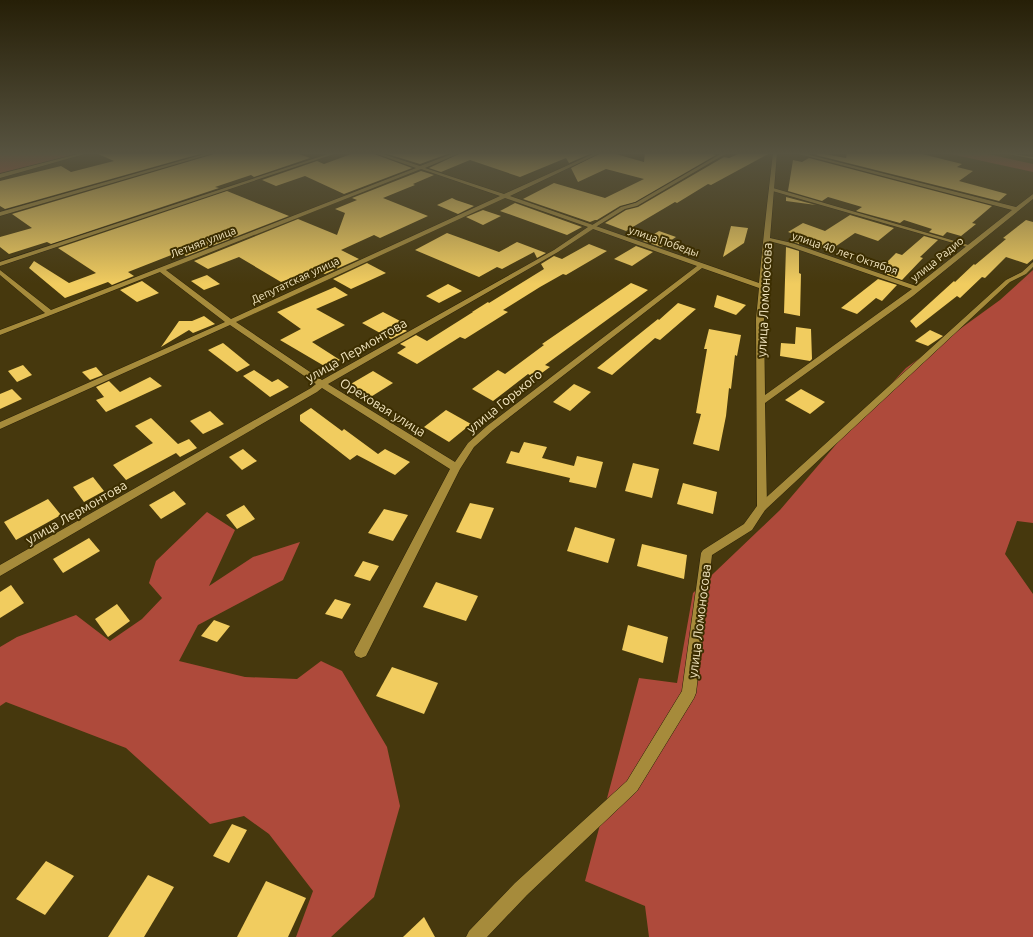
<svg xmlns="http://www.w3.org/2000/svg" width="1033" height="937" font-family="Ubuntu,sans-serif">
  <rect width="100%" height="100%" fill="#46380d"/>
  <!-- forest -->
  <g fill="#ae4a3b">
    <polygon points="0,153 80,153 0,174"/>
    <polygon points="946,153 983,153 1033,164 1033,172"/>
    <polygon points="1033,270 1033,523 1017,521 1005,554 1033,594 1033,937 649,937 645,906 585,881 639,678 677,683 693,593 780,510 851,427 906,368 1000,300"/>
    <polygon points="207,512 235,530 209,586 253,557 300,542 283,580 198,625 179,661 245,677 297,679 321,661 342,671 387,747 400,806 374,897 331,937 296,937 313,891 269,834 244,816 210,824 126,748 6,702 0,706 0,647 17,637 76,615 110,641 142,619 162,598 149,583 156,561"/>
  </g>
  <!-- building -->
  <g fill="#f1cc5f">
    <polygon points="96,153 203,153 5,209 0,206 0,181 61,166 71,172 114,161"/>
    <polygon points="215,153 296,153 310,158 254,177 251,175 215,187 219,188 51,244 47,242 9,254 0,247 0,237 32,228 12,214 214,154"/>
    <polygon points="354,153 373,153 374,154 412,168 344,194 305,176 276,186 262,180 317,161 324,164"/>
    <polygon points="384,153 450,153 420,164"/>
    <polygon points="461,153 592,153 569,163 566,158 520,177 470,160 441,172 429,168"/>
    <polygon points="601,153 612,153 644,162 645,153 708,153 716,155 635,202 620,206 597,220 595,220 590,222 523,199 554,183 605,198 644,179 606,169 578,182 571,168"/>
    <polygon points="741,153 770,153 711,185 708,184 677,203 675,202 626,231 605,223 626,210 638,207 724,157 729,158"/>
    <polygon points="819,153 846,158 847,153 918,153 962,164 957,167 973,171 959,181 1007,194 999,201 816,155"/>
    <polygon points="809,158 992,206 972,223 976,224 961,236 947,232 943,236 929,232 932,229 904,220 900,223 856,211 862,207 828,197 822,201 788,191 793,160 802,162"/>
    <polygon points="421,171 434,175 413,184 415,185 405,189 383,198 428,216 380,238 374,235 341,250 359,259 325,274 316,269 281,282 239,257 208,269 194,261 298,219 337,235 345,213 335,209 357,200 352,198"/>
    <polygon points="227,191 289,216 186,256 179,252 128,272 134,276 112,285 108,282 65,298 29,268 34,261 69,283 96,273 58,248"/>
    <polygon points="786,197 816,205 786,201"/>
    <polygon points="452,198 456,200 474,206 458,214 437,205"/>
    <polygon points="515,203 582,227 567,235 500,211"/>
    <polygon points="483,210 501,216 483,225 466,217"/>
    <polygon points="850,215 894,228 878,241 855,233 829,251 799,240 799,244 794,242 802,237 788,232 803,223 825,231"/>
    <polygon points="1026,220 1033,222 1033,259 1027,264 1006,257 985,278 982,277 960,298 957,296 916,328 910,321 954,281 955,282 974,264 975,265 1006,239 1003,238"/>
    <polygon points="731,226 748,228 744,243 723,257"/>
    <polygon points="659,231 676,237 661,247 643,241"/>
    <polygon points="447,233 499,252 517,242 546,253 537,258 534,252 502,269 497,267 479,277 415,250"/>
    <polygon points="924,236 938,240 920,257 923,258 902,280 885,274 887,271 880,269 896,253 902,255"/>
    <polygon points="589,244 607,251 566,275 563,274 540,287 503,310 508,312 465,339 460,337 417,364 397,353 406,347 400,344 416,335 427,341 473,312 472,312 488,302 489,303 544,269 541,264 554,256 562,259"/>
    <polygon points="636,246 653,252 632,266 614,259"/>
    <polygon points="786,247 799,251 799,273 801,274 800,316 784,313"/>
    <polygon points="367,263 386,273 351,289 333,279"/>
    <polygon points="207,275 220,284 204,290 191,281"/>
    <polygon points="878,279 897,285 882,301 876,298 857,314 841,308"/>
    <polygon points="142,281 159,293 137,302 120,290"/>
    <polygon points="631,283 648,290 545,365 550,367 535,378 528,374 493,401 472,389 498,370 505,374 544,345 542,344"/>
    <polygon points="448,284 462,291 439,303 426,296"/>
    <polygon points="335,287 348,295 316,309 345,325 312,342 340,360 326,367 280,340 301,329 277,312"/>
    <polygon points="717,295 746,305 736,315 714,307"/>
    <polygon points="678,303 696,309 660,340 655,338 612,375 597,368 658,319 659,320"/>
    <polygon points="383,312 402,322 397,325 407,331 391,339 362,323"/>
    <polygon points="204,316 215,324 193,333 189,330 161,347 179,321 192,321"/>
    <polygon points="796,327 811,329 812,359 810,361 780,356 781,343 795,344"/>
    <polygon points="709,329 741,335 737,356 735,355 731,389 729,388 726,416 719,451 693,444 701,414 696,413 707,349 704,349"/>
    <polygon points="930,330 943,336 928,346 915,341"/>
    <polygon points="223,343 250,365 237,372 208,350"/>
    <polygon points="23,365 32,375 17,382 8,371"/>
    <polygon points="96,367 103,375 90,380 82,372"/>
    <polygon points="254,370 272,382 278,379 289,387 270,397 243,376"/>
    <polygon points="373,371 393,383 369,398 349,385"/>
    <polygon points="150,377 162,386 106,412 96,400 104,397 96,387 109,381 120,392"/>
    <polygon points="574,384 591,392 570,411 553,402"/>
    <polygon points="12,389 22,399 0,409 0,394"/>
    <polygon points="801,389 825,402 810,414 785,400"/>
    <polygon points="311,408 342,431 344,429 378,454 385,449 410,462 395,475 357,455 350,460 300,421 300,415"/>
    <polygon points="446,410 471,424 449,442 424,427"/>
    <polygon points="210,411 224,424 203,434 190,421"/>
    <polygon points="151,418 178,444 189,439 197,448 180,457 176,453 126,480 113,465 153,443 135,426"/>
    <polygon points="524,442 547,447 542,458 574,466 577,456 603,462 596,488 569,482 570,478 506,463 511,451 519,453"/>
    <polygon points="243,449 257,461 242,470 229,457"/>
    <polygon points="633,463 659,469 652,498 625,491"/>
    <polygon points="93,477 104,491 84,502 73,487"/>
    <polygon points="683,483 717,492 713,514 677,504"/>
    <polygon points="174,491 186,504 161,519 149,505"/>
    <polygon points="48,499 61,515 16,540 4,522"/>
    <polygon points="470,503 494,508 481,539 456,532"/>
    <polygon points="244,505 255,519 237,529 226,515"/>
    <polygon points="384,509 408,515 393,541 368,533"/>
    <polygon points="575,527 615,539 608,563 567,551"/>
    <polygon points="89,538 100,551 63,573 53,559"/>
    <polygon points="642,544 687,555 684,579 637,566"/>
    <polygon points="363,561 379,566 370,581 354,576"/>
    <polygon points="436,582 478,596 466,621 423,607"/>
    <polygon points="11,585 24,603 0,618 0,592"/>
    <polygon points="335,599 351,604 342,619 325,614"/>
    <polygon points="117,604 130,621 108,637 95,619"/>
    <polygon points="214,620 230,626 217,642 201,636"/>
    <polygon points="628,625 668,637 663,663 622,650"/>
    <polygon points="392,667 438,683 424,714 376,696"/>
    <polygon points="232,824 247,830 229,863 213,856"/>
    <polygon points="46,861 74,876 45,915 16,899"/>
    <polygon points="148,875 174,887 144,937 108,937"/>
    <polygon points="266,881 306,898 288,937 237,937"/>
    <polygon points="424,917 435,937 403,937"/>
  </g>
  <g fill="none" stroke-linecap="round" stroke-linejoin="round">
    <defs>
      <g id="service">
        <polygon points="769,188 773,188 972,246 967,247 769,190"/>
        <polygon points="635,203 637,204 637,206 625,209 594,228 589,227 621,207"/>
        <polygon points="1033,262 1033,267 1026,274 1010,282 765,510 759,510 757,507 759,504 1006,280 1022,272"/>
      </g>
      <g id="minor">
        <polygon points="82,153 88,153 0,178 0,174"/>
        <polygon points="208,153 214,153 0,216 0,212"/>
        <polygon points="331,153 337,153 0,266 0,262"/>
        <path d="M374,153h6l40,13 34,-13h6l-35,15 79,26 91,-41h5l-90,43 249,87c4,-43 9,-87 14,-130h4l-7,85 22,5 124,43 96,-76 -217,-57h7l214,54 17,-13v5l-120,97 -148,107 2,104 -15,23 -40,25 -16,138 -2,5 -57,93 -110,104 -40,42h-21l3,-6 46,-48 112,-102 55,-90 19,-138 2,-3 41,-26 13,-18 -1,-187 3,-31 -57,-20 -209,162 -19,17 -14,22 -94,187 -5,2 -5,-2 -2,-4 2,-4 94,-179 -128,-81 -5,4 -317,184v-11l311,-177 5,-4 -86,-59 -230,104v-7l225,-100 -65,-50 -160,63v-5l45,-17 -45,-38v-5l51,40 365,-142zM421,169l79,27 -269,123 -65,-49zM505,198l83,29 -34,23 -232,130 -86,-58zM593,229l104,37 -210,160 -19,17 -13,19 -127,-78 230,-132zM769,241l19,5 124,43 -147,106 -1,-76z"/>
        <polygon points="722,153 727,153 637,206 632,205"/>
      </g>
      <polygon id="secondary" points="1006,153 1033,157 1033,159 1008,154"/>
    </defs>
    <!-- service casing -->
    <use href="#service" stroke="#292007" stroke-width="1"/>
    <!-- minor casing -->
    <use href="#minor" stroke="#292007" stroke-width="1"/>
    <!-- secondary casing -->
    <use href="#secondary" stroke="#292007" stroke-width="1"/>
    <!-- service -->
    <use href="#service" fill="#a68b3b" fill-rule="evenodd"/>
    <!-- minor -->
    <use href="#minor" fill="#a68b3b" fill-rule="evenodd"/>
    <!-- secondary -->
    <use href="#secondary" fill="#a68b3b" fill-rule="evenodd"/>
  </g>
  <!-- sky -->
  <linearGradient id="sky" x2="0" y2="1"><stop stop-color="#261f07"/><stop offset="0.54" stop-color="#575340"/><stop offset="1" stop-color="#575340" stop-opacity="0"/></linearGradient>
  <rect width="1033" height="284" fill="url(#sky)"/>
  <g text-anchor="middle" dominant-baseline="central" stroke-width="4" stroke-linejoin="round" paint-order="stroke">
    <!-- far-street labels -->
    <g font-size="11" fill="#f1e4be" stroke="#3c2e01">
      <text transform="translate(664 241) rotate(19)">улица Победы</text>
      <text transform="translate(203 242) rotate(-21)">Летняя улица</text>
      <text transform="translate(845 253) rotate(19)">улица 40 лет Октября</text>
      <text transform="translate(937 259) rotate(-39)">улица Радио</text>
      <text transform="translate(295 280) rotate(-25)">Депутатская улица</text>
    </g>
    <!-- street labels -->
    <g font-size="13" fill="#f1e4be" stroke="#3c2e01">
      <text transform="translate(764 300) rotate(-87)">улица Ломоносова</text>
      <text transform="translate(356 350) rotate(-30)">улица Лермонтова</text>
      <text transform="translate(504 401) rotate(-39)">улица Горького</text>
      <text transform="translate(383 407) rotate(32)">Ореховая улица</text>
      <text transform="translate(76 512) rotate(-30)">улица Лермонтова</text>
      <text transform="translate(699 621) rotate(-83)">улица Ломоносова</text>
    </g>
  </g>
</svg>
